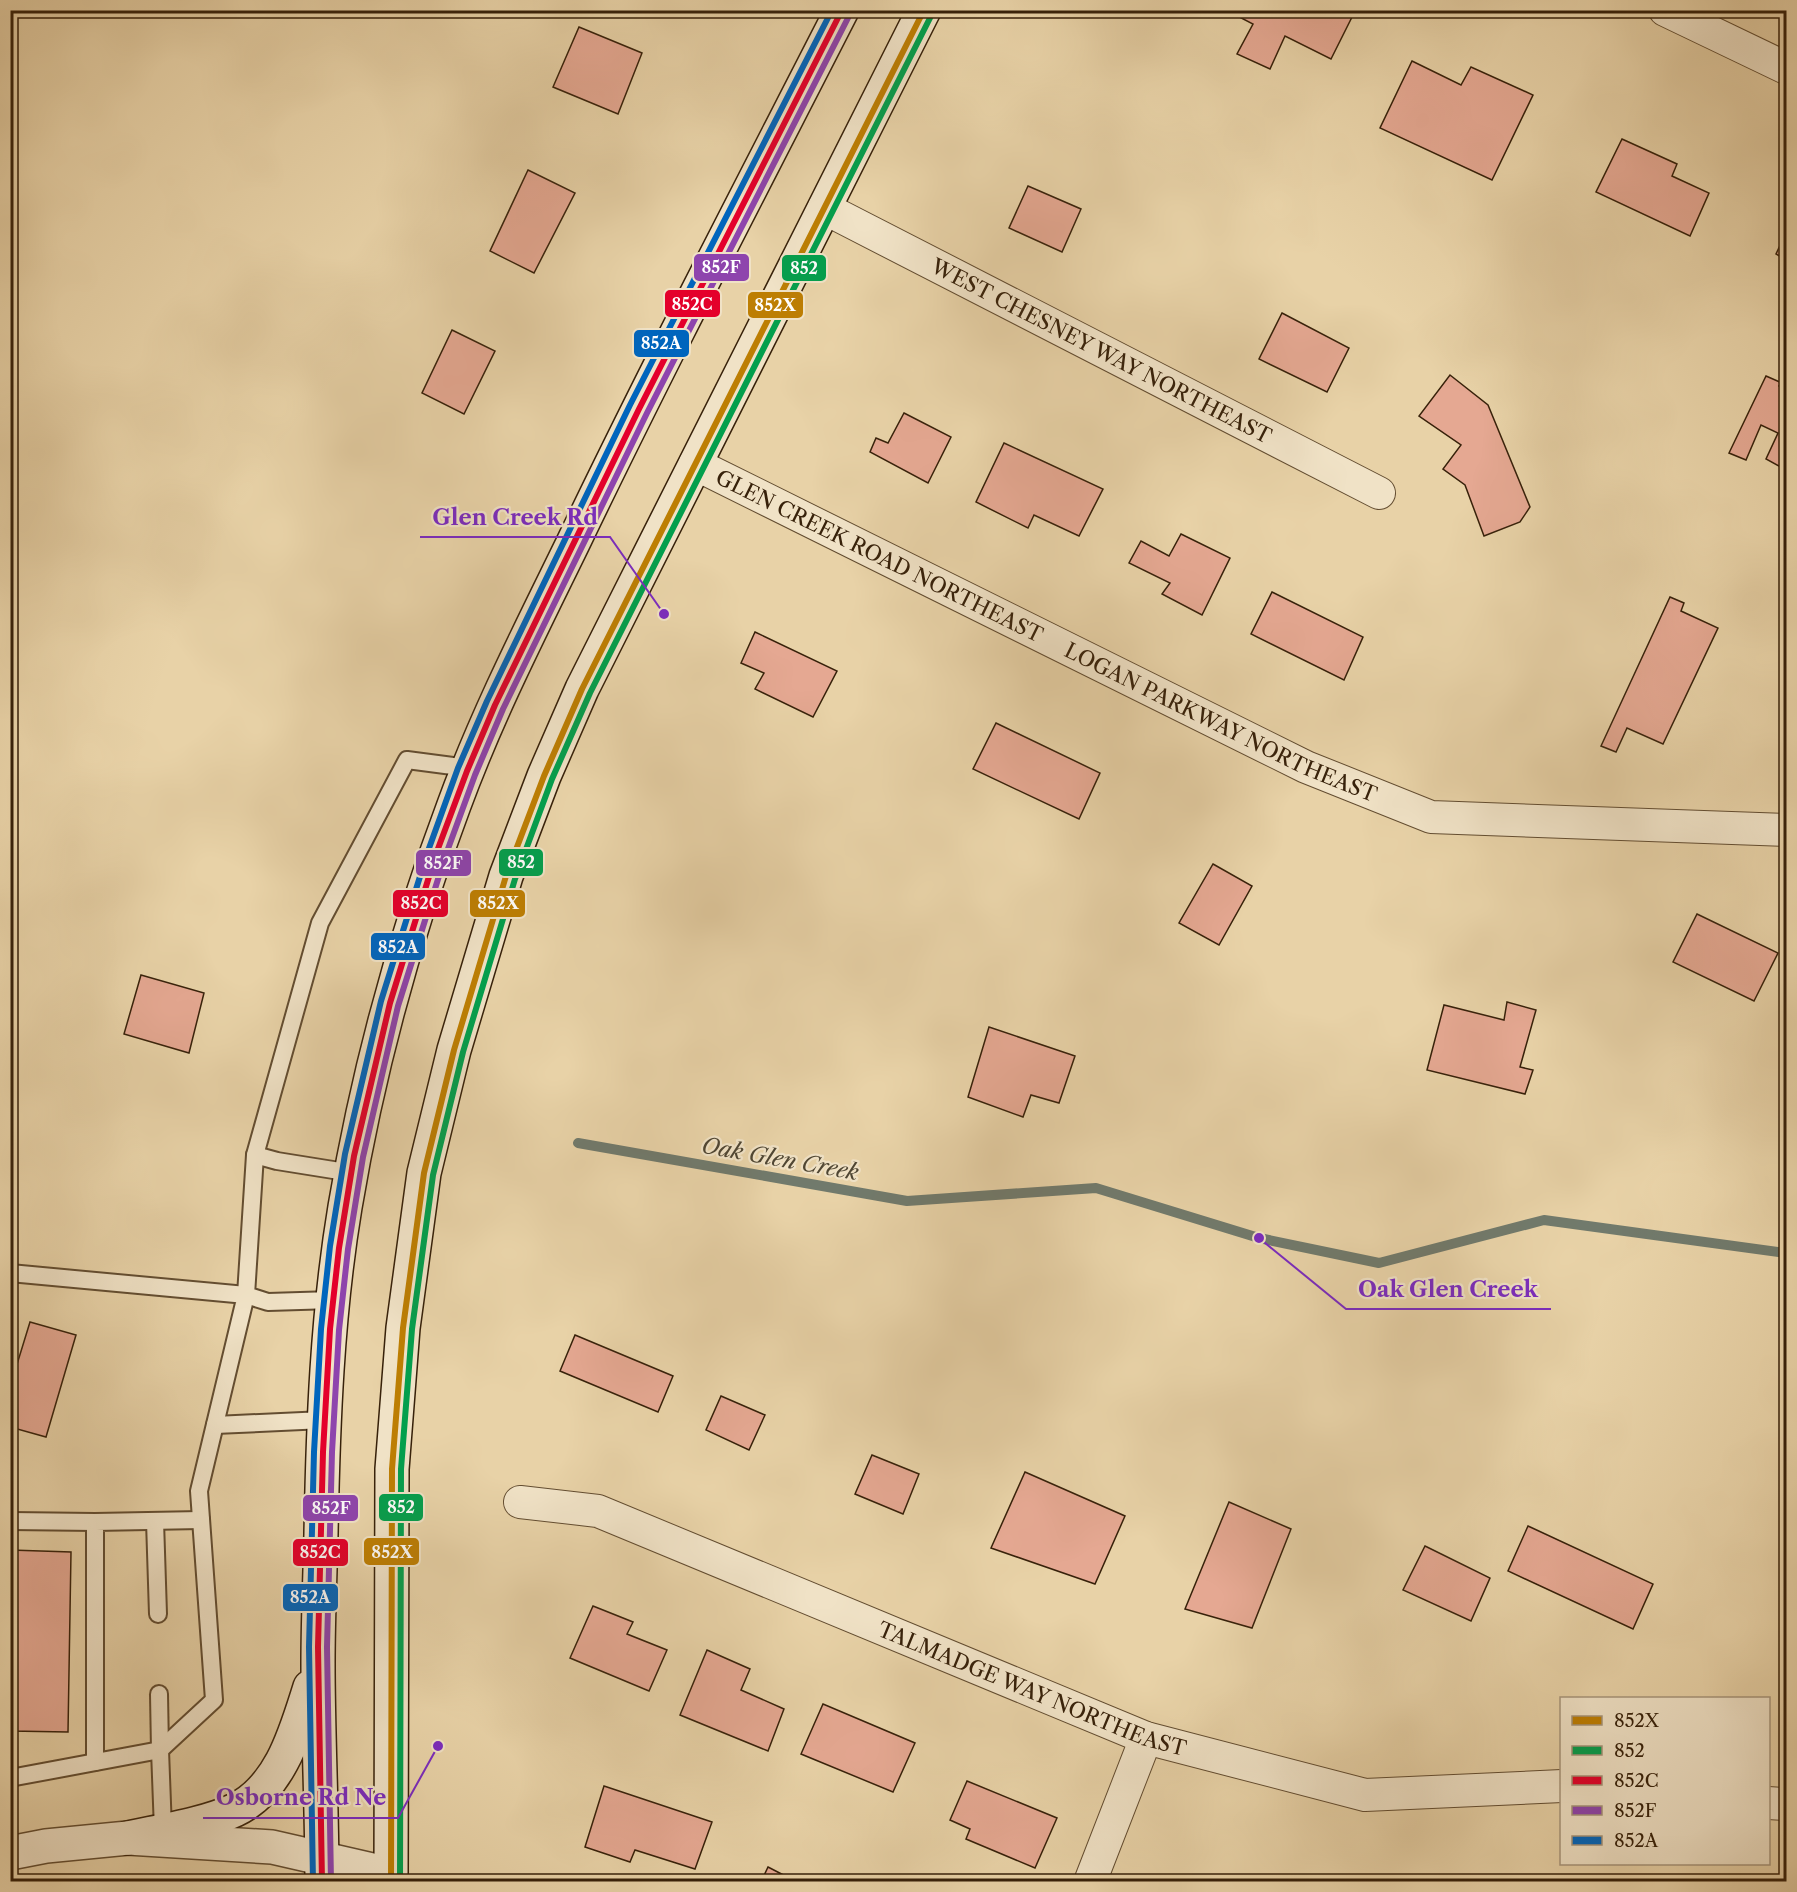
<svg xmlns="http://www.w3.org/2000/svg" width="1797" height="1892" font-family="'Libre Caslon Text',serif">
  <rect width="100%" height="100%" fill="#e8d2a7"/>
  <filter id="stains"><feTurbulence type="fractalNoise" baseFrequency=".00333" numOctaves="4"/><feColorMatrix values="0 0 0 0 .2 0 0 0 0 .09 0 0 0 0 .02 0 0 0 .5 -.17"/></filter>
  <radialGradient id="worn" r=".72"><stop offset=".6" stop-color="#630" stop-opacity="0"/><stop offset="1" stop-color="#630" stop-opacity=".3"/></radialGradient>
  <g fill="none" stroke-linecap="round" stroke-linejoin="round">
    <!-- stream -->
    <polyline stroke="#717a6c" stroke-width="10" points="578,1143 907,1201 1096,1188 1259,1238 1379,1263 1544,1220 1786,1253"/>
  </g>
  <!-- building -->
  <g fill="#e5a892" stroke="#37210a" stroke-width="1.5">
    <polygon points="1226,10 1344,10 1353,15 1331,59 1285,36 1270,69 1237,54 1253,24"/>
    <polygon points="579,27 642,53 618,114 553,87"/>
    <polygon points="1412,61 1461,85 1471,67 1533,95 1492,180 1380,128"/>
    <polygon points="1622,139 1677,164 1672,176 1709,193 1690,236 1596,192"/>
    <polygon points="528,170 575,193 534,273 490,251"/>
    <polygon points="1028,186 1081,209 1062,252 1009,228"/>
    <polygon points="1786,233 1786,260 1776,254"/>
    <polygon points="1282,313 1349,348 1327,392 1259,359"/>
    <polygon points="452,330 495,351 464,414 422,393"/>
    <polygon points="1450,375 1488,405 1530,507 1520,522 1484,536 1465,485 1443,469 1461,445 1419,416"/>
    <polygon points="1766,376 1782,383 1779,386 1786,391 1786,470 1766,459 1778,433 1761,425 1746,460 1729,453"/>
    <polygon points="904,413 951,437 928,483 870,452 876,438 888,443"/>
    <polygon points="1004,443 1103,489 1079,536 1034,515 1028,528 976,502"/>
    <polygon points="1181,534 1230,558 1202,615 1162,594 1170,583 1129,563 1141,541 1169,556"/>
    <polygon points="1272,592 1363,637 1344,680 1251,634"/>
    <polygon points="1670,597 1684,603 1681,611 1718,628 1663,744 1627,728 1616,752 1601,746"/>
    <polygon points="755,632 837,671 813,717 755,689 764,673 741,663"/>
    <polygon points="996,723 1100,773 1079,819 973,769"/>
    <polygon points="1213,864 1252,886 1219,945 1179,923"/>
    <polygon points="1697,914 1778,953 1754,1001 1673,962"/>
    <polygon points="141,975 204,993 189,1053 124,1034"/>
    <polygon points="1507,1002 1536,1010 1520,1067 1533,1070 1525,1094 1427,1070 1444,1005 1504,1020"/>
    <polygon points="989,1027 1075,1056 1059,1103 1031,1095 1023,1117 968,1097"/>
    <polygon points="30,1322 76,1335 46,1437 10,1427 10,1387"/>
    <polygon points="575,1335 673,1376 658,1412 560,1371"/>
    <polygon points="721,1396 765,1415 749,1450 706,1430"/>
    <polygon points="872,1455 919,1474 903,1514 855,1494"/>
    <polygon points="1025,1472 1125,1516 1095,1584 991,1548"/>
    <polygon points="1229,1502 1291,1529 1252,1628 1185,1609"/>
    <polygon points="1528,1526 1653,1584 1633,1629 1508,1571"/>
    <polygon points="1425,1546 1490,1578 1471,1621 1403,1590"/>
    <polygon points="10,1550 71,1552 68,1732 10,1731"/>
    <polygon points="593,1606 633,1622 627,1634 667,1650 649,1691 570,1658"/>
    <polygon points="707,1650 750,1669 741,1690 784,1709 768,1751 680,1715"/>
    <polygon points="823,1704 915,1743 893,1792 801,1754"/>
    <polygon points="967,1781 1057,1818 1035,1868 966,1839 970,1829 950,1820"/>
    <polygon points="604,1786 712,1822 695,1869 635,1850 630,1862 585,1847"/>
    <polygon points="768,1867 797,1882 761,1882"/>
  </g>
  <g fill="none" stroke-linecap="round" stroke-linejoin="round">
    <defs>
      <g id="service">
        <polyline points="255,1155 246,1295 268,1302 333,1300"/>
        <polyline points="352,1173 277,1161 255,1155 320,923 407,760 468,768"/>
        <polyline points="10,1273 246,1295 199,1491 214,1700 160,1750"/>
        <polyline points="215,1425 324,1420"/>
        <polyline points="10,1521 95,1522"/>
        <polyline points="155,1521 158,1614"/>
        <polyline points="159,1694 160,1750"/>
        <polyline points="95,1762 95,1522 201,1520"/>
        <polyline points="10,1778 160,1750 163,1830"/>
      </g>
      <g id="minor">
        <polyline points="1665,10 1786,68"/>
        <path id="s1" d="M824,208l555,285"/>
        <path id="s2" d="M695,464l611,303 125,50 355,13"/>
        <path id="s3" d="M520,1502l78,9 548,227 219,57 197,-9"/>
        <polyline points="1768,1803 1786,1804"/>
        <polyline points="1090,1882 1146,1738"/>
      </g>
      <polyline id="tertiary" points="10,1853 46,1846 128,1838 272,1847 390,1874"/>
      <g id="secondary">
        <path d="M128,1838c32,-7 78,-14 107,-28 46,-22 61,-79 75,-123"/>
        <path d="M322,1882c0,-73 -4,-146 -4,-219 0,-43 2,-86 3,-129 2,-109 6,-219 24,-327 23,-137 60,-272 109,-402 33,-90 77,-176 119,-262 86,-179 178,-355 269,-533"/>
        <polyline points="391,1882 392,1469 403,1328 424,1173 454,1050 506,876 544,776 582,689 924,10"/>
      </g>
    </defs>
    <!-- service casing -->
    <use href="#service" stroke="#634d31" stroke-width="20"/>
    <!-- minor casing -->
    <use href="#minor" stroke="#634d31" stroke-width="34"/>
    <!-- tertiary casing -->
    <use href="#tertiary" stroke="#634d31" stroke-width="36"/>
    <!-- secondary casing -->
    <use href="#secondary" stroke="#37210a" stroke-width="36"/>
    <!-- service -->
    <use href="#service" stroke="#f0e2c6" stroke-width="16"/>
    <!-- minor -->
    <use href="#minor" stroke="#f0e2c6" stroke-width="32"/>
    <!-- tertiary -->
    <use href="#tertiary" stroke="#f0e2c6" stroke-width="33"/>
    <!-- secondary -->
    <use href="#secondary" stroke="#f0e2c6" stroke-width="33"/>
    <defs>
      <polyline id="bus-1" points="391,1882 392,1469 403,1328 424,1173 454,1050 506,876 544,776 582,689 924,10"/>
      <polyline id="bus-2" points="400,1882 401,1469 412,1329 433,1175 463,1052 515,879 552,779 590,693 932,14"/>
      <polyline id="bus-3" points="322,1882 318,1647 323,1452 330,1329 339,1248 354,1156 390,1003 436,854 467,771 495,705 639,409 842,10"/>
      <polyline id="bus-4" points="331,1882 327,1647 332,1452 339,1330 348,1249 363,1157 398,1006 445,857 475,775 503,709 647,413 850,14"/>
      <polyline id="bus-5" points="313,1882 309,1647 314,1452 321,1329 330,1246 345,1154 381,1001 428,851 458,768 487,701 630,405 832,10"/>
    </defs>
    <!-- bus-1 casing -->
    <use href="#bus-1" stroke="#f0e2c6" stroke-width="10"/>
    <!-- bus-2 casing -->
    <use href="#bus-2" stroke="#f0e2c6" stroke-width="10"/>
    <!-- bus-3 casing -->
    <use href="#bus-3" stroke="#f0e2c6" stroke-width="10"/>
    <!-- bus-4 casing -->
    <use href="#bus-4" stroke="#f0e2c6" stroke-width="10"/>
    <!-- bus-5 casing -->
    <use href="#bus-5" stroke="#f0e2c6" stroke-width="10"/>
    <!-- bus-1 -->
    <use href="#bus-1" stroke="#bd7e03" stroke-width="6"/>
    <!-- bus-2 -->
    <use href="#bus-2" stroke="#039f4d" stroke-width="6"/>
    <!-- bus-3 -->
    <use href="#bus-3" stroke="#e4002b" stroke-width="6"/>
    <!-- bus-4 -->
    <use href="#bus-4" stroke="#8e44ad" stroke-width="6"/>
    <!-- bus-5 -->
    <use href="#bus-5" stroke="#0065bd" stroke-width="6"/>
  </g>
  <g text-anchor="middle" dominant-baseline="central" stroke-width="4.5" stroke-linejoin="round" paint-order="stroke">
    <!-- street labels -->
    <g font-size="21" fill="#37210a" stroke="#f0e2c6">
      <text stroke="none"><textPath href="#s1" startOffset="312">WEST CHESNEY WAY NORTHEAST</textPath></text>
      <text stroke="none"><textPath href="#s2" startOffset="206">GLEN CREEK ROAD NORTHEAST</textPath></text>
      <text stroke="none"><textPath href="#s2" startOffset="586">LOGAN PARKWAY NORTHEAST</textPath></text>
      <text stroke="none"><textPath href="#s3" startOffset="548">TALMADGE WAY NORTHEAST</textPath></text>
    </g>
    <!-- water labels -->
    <g font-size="22" font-style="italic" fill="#4f4633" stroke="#f0e2c6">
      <text transform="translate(780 1159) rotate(10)">Oak Glen Creek</text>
    </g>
  </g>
  <!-- callouts -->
  <path fill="none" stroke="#7b2cbf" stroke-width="2" d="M664 614L610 537H420M1259 1238L1346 1309H1551M438 1746L398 1818H203"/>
  <g fill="#7b2cbf" stroke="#f0e2c6" stroke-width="2">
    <circle cx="664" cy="614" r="6"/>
    <circle cx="1259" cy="1238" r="6"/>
    <circle cx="438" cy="1746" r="6"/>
  </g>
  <g font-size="22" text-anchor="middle" font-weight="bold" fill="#7b2cbf" stroke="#f0e2c6" stroke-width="4.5" stroke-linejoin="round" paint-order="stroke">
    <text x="515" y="525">Glen Creek Rd</text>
    <text x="1448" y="1297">Oak Glen Creek</text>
    <text x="301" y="1805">Osborne Rd Ne</text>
  </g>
  <g stroke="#f0e2c6" stroke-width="2">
    <rect x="693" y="253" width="57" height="29" rx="6" fill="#8e44ad"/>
    <rect x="781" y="254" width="46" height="28" rx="6" fill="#039f4d"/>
    <rect x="664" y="289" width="57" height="29" rx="6" fill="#e4002b"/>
    <rect x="747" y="291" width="57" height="28" rx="6" fill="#bd7e03"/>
    <rect x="633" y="329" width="57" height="29" rx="6" fill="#0065bd"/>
    <rect x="498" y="848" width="46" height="29" rx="6" fill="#039f4d"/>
    <rect x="415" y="849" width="57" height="28" rx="6" fill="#8e44ad"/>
    <rect x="469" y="889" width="57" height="29" rx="6" fill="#bd7e03"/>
    <rect x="392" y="889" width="57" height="29" rx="6" fill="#e4002b"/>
    <rect x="370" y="932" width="56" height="29" rx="6" fill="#0065bd"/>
    <rect x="378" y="1493" width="46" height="29" rx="6" fill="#039f4d"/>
    <rect x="302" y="1494" width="57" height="28" rx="6" fill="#8e44ad"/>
    <rect x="363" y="1537" width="57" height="29" rx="6" fill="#bd7e03"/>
    <rect x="292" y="1538" width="57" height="29" rx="6" fill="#e4002b"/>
    <rect x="282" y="1583" width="57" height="29" rx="6" fill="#0065bd"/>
  </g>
  <g font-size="16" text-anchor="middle" font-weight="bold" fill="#fff">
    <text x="721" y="273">852F</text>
    <text x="804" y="274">852</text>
    <text x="692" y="310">852C</text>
    <text x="775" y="311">852X</text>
    <text x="661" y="349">852A</text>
    <text x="521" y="868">852</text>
    <text x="443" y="869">852F</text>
    <text x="498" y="909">852X</text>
    <text x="421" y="909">852C</text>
    <text x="398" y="953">852A</text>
    <text x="401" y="1513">852</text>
    <text x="331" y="1514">852F</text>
    <text x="392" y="1558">852X</text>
    <text x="320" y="1558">852C</text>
    <text x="310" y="1603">852A</text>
  </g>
  <!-- margin -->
  <rect width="1797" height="1892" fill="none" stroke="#e8d2a7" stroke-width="36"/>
  <rect x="12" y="12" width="1773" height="1868" fill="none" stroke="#37210a" stroke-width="3"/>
  <rect x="18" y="18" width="1761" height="1856" fill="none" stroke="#37210a" stroke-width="1.5"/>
  <!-- legend -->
  <rect x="1560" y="1697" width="210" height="168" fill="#f0e2c6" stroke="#a6957b" stroke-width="1.5"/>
  <rect x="1572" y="1716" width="30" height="9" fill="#bd7e03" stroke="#a6957b" stroke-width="1.5"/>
  <text x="1614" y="1727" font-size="18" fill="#37210a">852X</text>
  <rect x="1572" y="1746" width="30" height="9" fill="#039f4d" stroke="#a6957b" stroke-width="1.5"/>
  <text x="1614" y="1757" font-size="18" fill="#37210a">852</text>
  <rect x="1572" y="1776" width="30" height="9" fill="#e4002b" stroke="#a6957b" stroke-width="1.5"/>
  <text x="1614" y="1787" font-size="18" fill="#37210a">852C</text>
  <rect x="1572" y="1806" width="30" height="9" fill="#8e44ad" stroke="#a6957b" stroke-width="1.5"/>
  <text x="1614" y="1817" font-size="18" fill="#37210a">852F</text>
  <rect x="1572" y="1836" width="30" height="9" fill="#0065bd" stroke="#a6957b" stroke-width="1.5"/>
  <text x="1614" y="1847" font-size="18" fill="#37210a">852A</text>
  <rect width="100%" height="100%" filter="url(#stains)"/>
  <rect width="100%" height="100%" fill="url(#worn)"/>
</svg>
